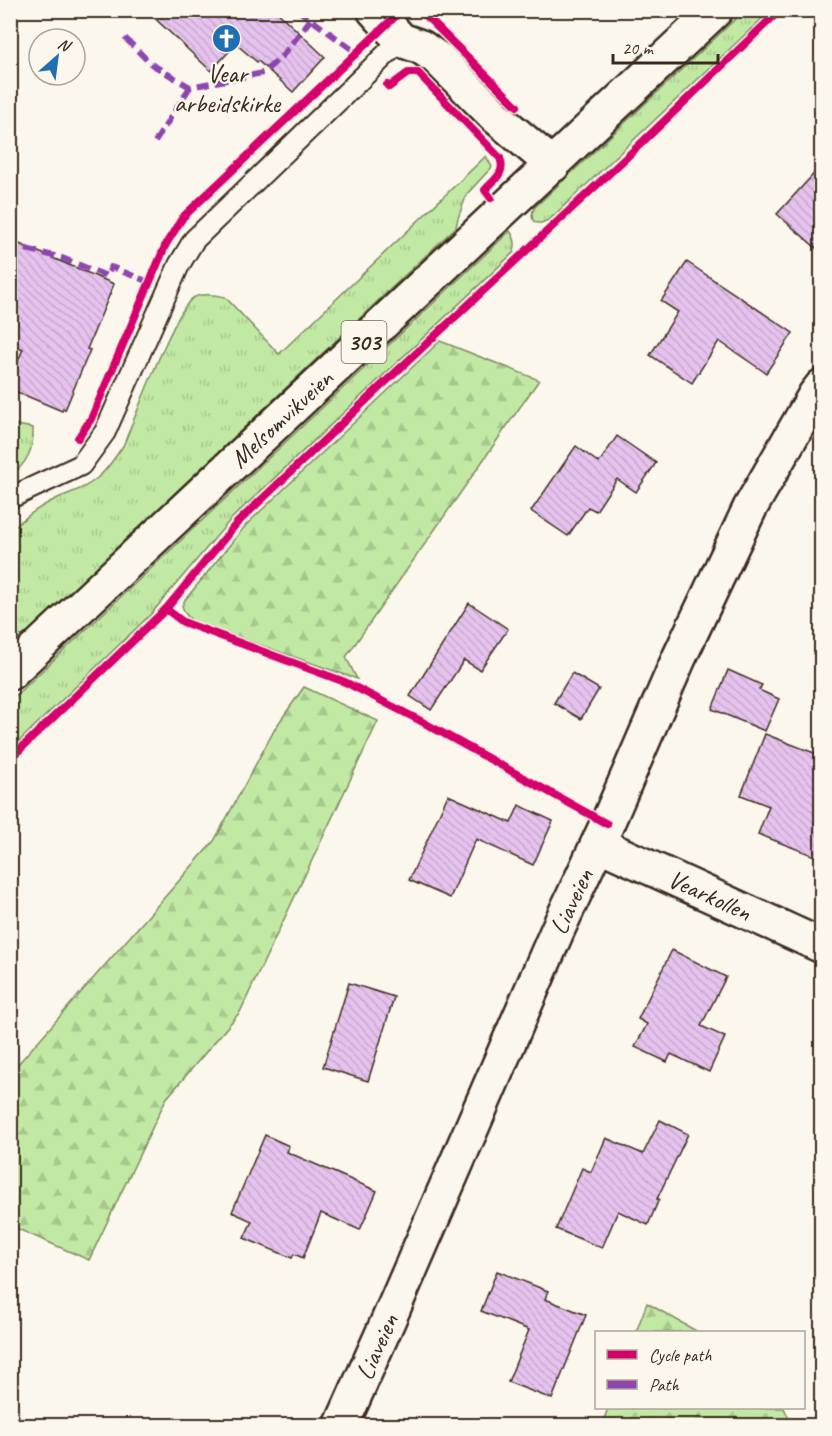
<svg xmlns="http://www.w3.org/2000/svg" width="832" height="1436" font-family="Caveat,sans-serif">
  <defs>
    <pattern id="grass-tufts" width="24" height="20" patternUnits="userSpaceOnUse" patternTransform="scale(1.5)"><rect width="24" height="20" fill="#c1e9a4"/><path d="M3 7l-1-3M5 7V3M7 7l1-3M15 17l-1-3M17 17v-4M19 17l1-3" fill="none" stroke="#a7c88d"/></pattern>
    <pattern id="forest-firs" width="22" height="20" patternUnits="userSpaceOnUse" patternTransform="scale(1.5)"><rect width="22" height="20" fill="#c1e9a4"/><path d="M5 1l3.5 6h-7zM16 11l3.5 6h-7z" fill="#a7c88d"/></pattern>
    <pattern id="building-back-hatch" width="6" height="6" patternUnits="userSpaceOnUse" patternTransform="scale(1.5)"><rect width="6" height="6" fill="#e6c3ef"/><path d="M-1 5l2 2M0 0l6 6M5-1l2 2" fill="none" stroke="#c6a8cc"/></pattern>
  </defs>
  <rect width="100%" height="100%" fill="#fbf7ec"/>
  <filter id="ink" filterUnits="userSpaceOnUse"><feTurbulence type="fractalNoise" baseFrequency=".0167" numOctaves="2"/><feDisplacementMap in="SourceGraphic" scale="12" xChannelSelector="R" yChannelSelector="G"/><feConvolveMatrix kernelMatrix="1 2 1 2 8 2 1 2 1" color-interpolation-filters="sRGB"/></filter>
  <g filter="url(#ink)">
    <!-- grass -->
    <g fill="url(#grass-tufts)" stroke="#7e8a61" stroke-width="1.5">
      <path d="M744,11h26l-221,209c-1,0 -8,3 -8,3 -11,1 -10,-10 -6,-16z"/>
      <path d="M486,156l6,11 -25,27 -9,24 -2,9 -432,409 -13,-2v-104c14,-13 29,-24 47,-32 13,-6 27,-9 38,-19 11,-8 19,-22 27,-33 11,-25 52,-137 70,-148 8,-5 23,-3 32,-1l54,57z"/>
      <path d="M510,231c5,7 6,12 4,21l-283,267 -80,95 -140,135v-49z"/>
      <path d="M11,424l22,4c1,21 -6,35 -22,48z"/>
    </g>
    <!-- forest -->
    <g fill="url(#forest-firs)" stroke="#7e8a61" stroke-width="1.5">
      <polygon points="440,341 539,380 346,657 357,679 192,621 185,613 182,606 185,600 246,525"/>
      <polygon points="304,687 378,721 240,1012 166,1099 89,1260 11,1226 11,1072 214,841 276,727"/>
      <polygon points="647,1303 698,1332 636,1332"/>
      <polygon points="608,1408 784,1408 792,1425 602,1425"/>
    </g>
    <!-- building -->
    <g fill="url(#building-back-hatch)" stroke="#3b2a1e" stroke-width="1.5">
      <polygon points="146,10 275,10 325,57 293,92 258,61 257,62 236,44 211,71"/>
      <polygon points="822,165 822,253 777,214"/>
      <polygon points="10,240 114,284 87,349 90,350 65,410 63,408 62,411 10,389 10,380 23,349 10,344"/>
      <polygon points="687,262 793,333 766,373 719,341 692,383 650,355 678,312 661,301"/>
      <polygon points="617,436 656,463 636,492 617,479 596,511 588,507 568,536 531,511 576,446 599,463"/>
      <polygon points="469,603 508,629 480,670 464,660 431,710 410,696"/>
      <polygon points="728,670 762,685 759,690 779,699 765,731 712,709"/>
      <polygon points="572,673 599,689 581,719 554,703"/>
      <polygon points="765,734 822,756 822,859 758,834 769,806 741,795"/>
      <polygon points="448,795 511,823 519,805 553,821 533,865 476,839 450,898 409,880"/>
      <polygon points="672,950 726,977 701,1026 725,1037 709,1072 671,1054 667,1062 635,1047 647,1024 638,1019"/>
      <polygon points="349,983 394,997 368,1081 323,1067"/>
      <polygon points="660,1120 688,1134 657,1199 659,1199 648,1225 618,1211 602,1248 556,1229 582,1168 591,1172 606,1138 643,1154"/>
      <polygon points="265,1135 289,1146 287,1152 377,1191 360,1230 321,1213 303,1258 294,1254 292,1258 244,1238 252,1221 232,1212"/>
      <polygon points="497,1271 548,1291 545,1299 586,1315 552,1399 508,1382 529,1330 481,1311"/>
    </g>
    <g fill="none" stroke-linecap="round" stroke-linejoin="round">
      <defs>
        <polyline id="service" points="10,498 81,465 105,432 179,265 194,240 401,40"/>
        <g id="minor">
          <polyline points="374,10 401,40 421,47 437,58 496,117 553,165"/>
          <path id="s1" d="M598,844l224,102"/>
          <path id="s2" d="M341,1426l47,-105 170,-392 49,-105 72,-166 71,-150 65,-113 7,-9"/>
        </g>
        <g id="primary">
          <path id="s3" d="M10,673l706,-663"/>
        </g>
      </defs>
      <!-- service casing -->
      <use href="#service" stroke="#3b2a1e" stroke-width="24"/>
      <!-- minor casing -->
      <use href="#minor" stroke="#3b2a1e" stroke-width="38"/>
      <!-- primary casing -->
      <use href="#primary" stroke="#3b2a1e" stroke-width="38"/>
      <!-- service -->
      <use href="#service" stroke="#fbf7ec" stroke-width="20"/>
      <!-- minor -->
      <use href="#minor" stroke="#fbf7ec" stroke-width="33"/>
      <!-- primary -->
      <use href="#primary" stroke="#fbf7ec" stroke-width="33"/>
      <!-- quiet -->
      <g stroke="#8e44ad" stroke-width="6" stroke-dasharray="12 6" stroke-linecap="butt">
        <polyline points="298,10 357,53"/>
        <polyline points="125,38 151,64 190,87 263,73 283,55 311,19"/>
        <polyline points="155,142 190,87"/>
        <polyline points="26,249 62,258 107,276 111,267 149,282"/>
      </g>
      <defs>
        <g id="cycleway">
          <polyline points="416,10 423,13 517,106"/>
          <path d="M387,85l2,2 19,-14h10l82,85c6,15 -5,21 -15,32l6,8"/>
          <polyline points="78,438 91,419 166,244 183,217 402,10"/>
          <polyline points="166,609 183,622 345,682 419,720 607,824"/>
          <polyline points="10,759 166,609 237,523 379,388 630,154 780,10"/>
        </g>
      </defs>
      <!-- cycleway casing -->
      <use href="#cycleway" stroke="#fbf7ec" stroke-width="11"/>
      <!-- cycleway -->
      <use href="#cycleway" stroke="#d6006c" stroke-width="8"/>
    </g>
  </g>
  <!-- icons -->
  <defs>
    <symbol id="church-disc" viewBox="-11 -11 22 22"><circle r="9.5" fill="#1f6fb2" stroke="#fbf7ec"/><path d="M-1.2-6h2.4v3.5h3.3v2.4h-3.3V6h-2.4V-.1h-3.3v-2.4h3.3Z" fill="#fff"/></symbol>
  </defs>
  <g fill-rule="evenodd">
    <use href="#church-disc" x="210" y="22" width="33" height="33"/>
  </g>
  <g text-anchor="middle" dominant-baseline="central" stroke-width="4.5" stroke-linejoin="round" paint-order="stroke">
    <!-- shield labels -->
    <rect fill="#fbf7ec" stroke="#75685c" stroke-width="1.5" x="341.5" y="321" width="45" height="42" rx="4.5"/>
    <g font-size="24" font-weight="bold" fill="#3b2a1e">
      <text x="364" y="342">303</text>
    </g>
    <!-- poi labels -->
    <g font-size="26" fill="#3b2a1e" stroke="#fbf7ec">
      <text x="227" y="73">Vear<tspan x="227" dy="30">arbeidskirke</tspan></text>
    </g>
    <!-- street labels -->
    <g font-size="26" fill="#3b2a1e" stroke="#fbf7ec">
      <text stroke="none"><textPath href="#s3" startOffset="372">Melsomvikveien</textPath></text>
      <text stroke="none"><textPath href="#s1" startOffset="123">Vearkollen</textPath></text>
      <text stroke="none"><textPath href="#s2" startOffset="573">Liaveien</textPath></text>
      <text stroke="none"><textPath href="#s2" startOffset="87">Liaveien</textPath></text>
    </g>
  </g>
  <!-- margin -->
  <rect width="832" height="1436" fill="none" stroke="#fbf7ec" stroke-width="36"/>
  <rect x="18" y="18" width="796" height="1400" fill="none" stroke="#3b2a1e" stroke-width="2" filter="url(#ink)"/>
  <!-- legend -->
  <rect x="595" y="1331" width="210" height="78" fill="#fbf7ec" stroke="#aea59a" stroke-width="1.5"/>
  <rect x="607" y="1350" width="30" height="9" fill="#d6006c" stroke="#aea59a" stroke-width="1.5"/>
  <text x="649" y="1361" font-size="18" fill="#3b2a1e">Cycle path</text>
  <rect x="607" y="1380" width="30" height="9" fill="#8e44ad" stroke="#aea59a" stroke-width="1.5"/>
  <text x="649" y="1391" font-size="18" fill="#3b2a1e">Path</text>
  <!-- north arrow -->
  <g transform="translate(57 57) rotate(28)"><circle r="28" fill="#fbf7ec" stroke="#aea59a" stroke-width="1.5"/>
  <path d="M0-4.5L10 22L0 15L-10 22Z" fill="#1f6fb2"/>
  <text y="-9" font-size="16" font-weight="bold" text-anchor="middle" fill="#3b2a1e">N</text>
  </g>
  <!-- scale -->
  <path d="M613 54v9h105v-9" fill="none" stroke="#3b2a1e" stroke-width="3"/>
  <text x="622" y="54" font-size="18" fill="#3b2a1e" stroke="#fbf7ec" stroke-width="4.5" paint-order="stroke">20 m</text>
</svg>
